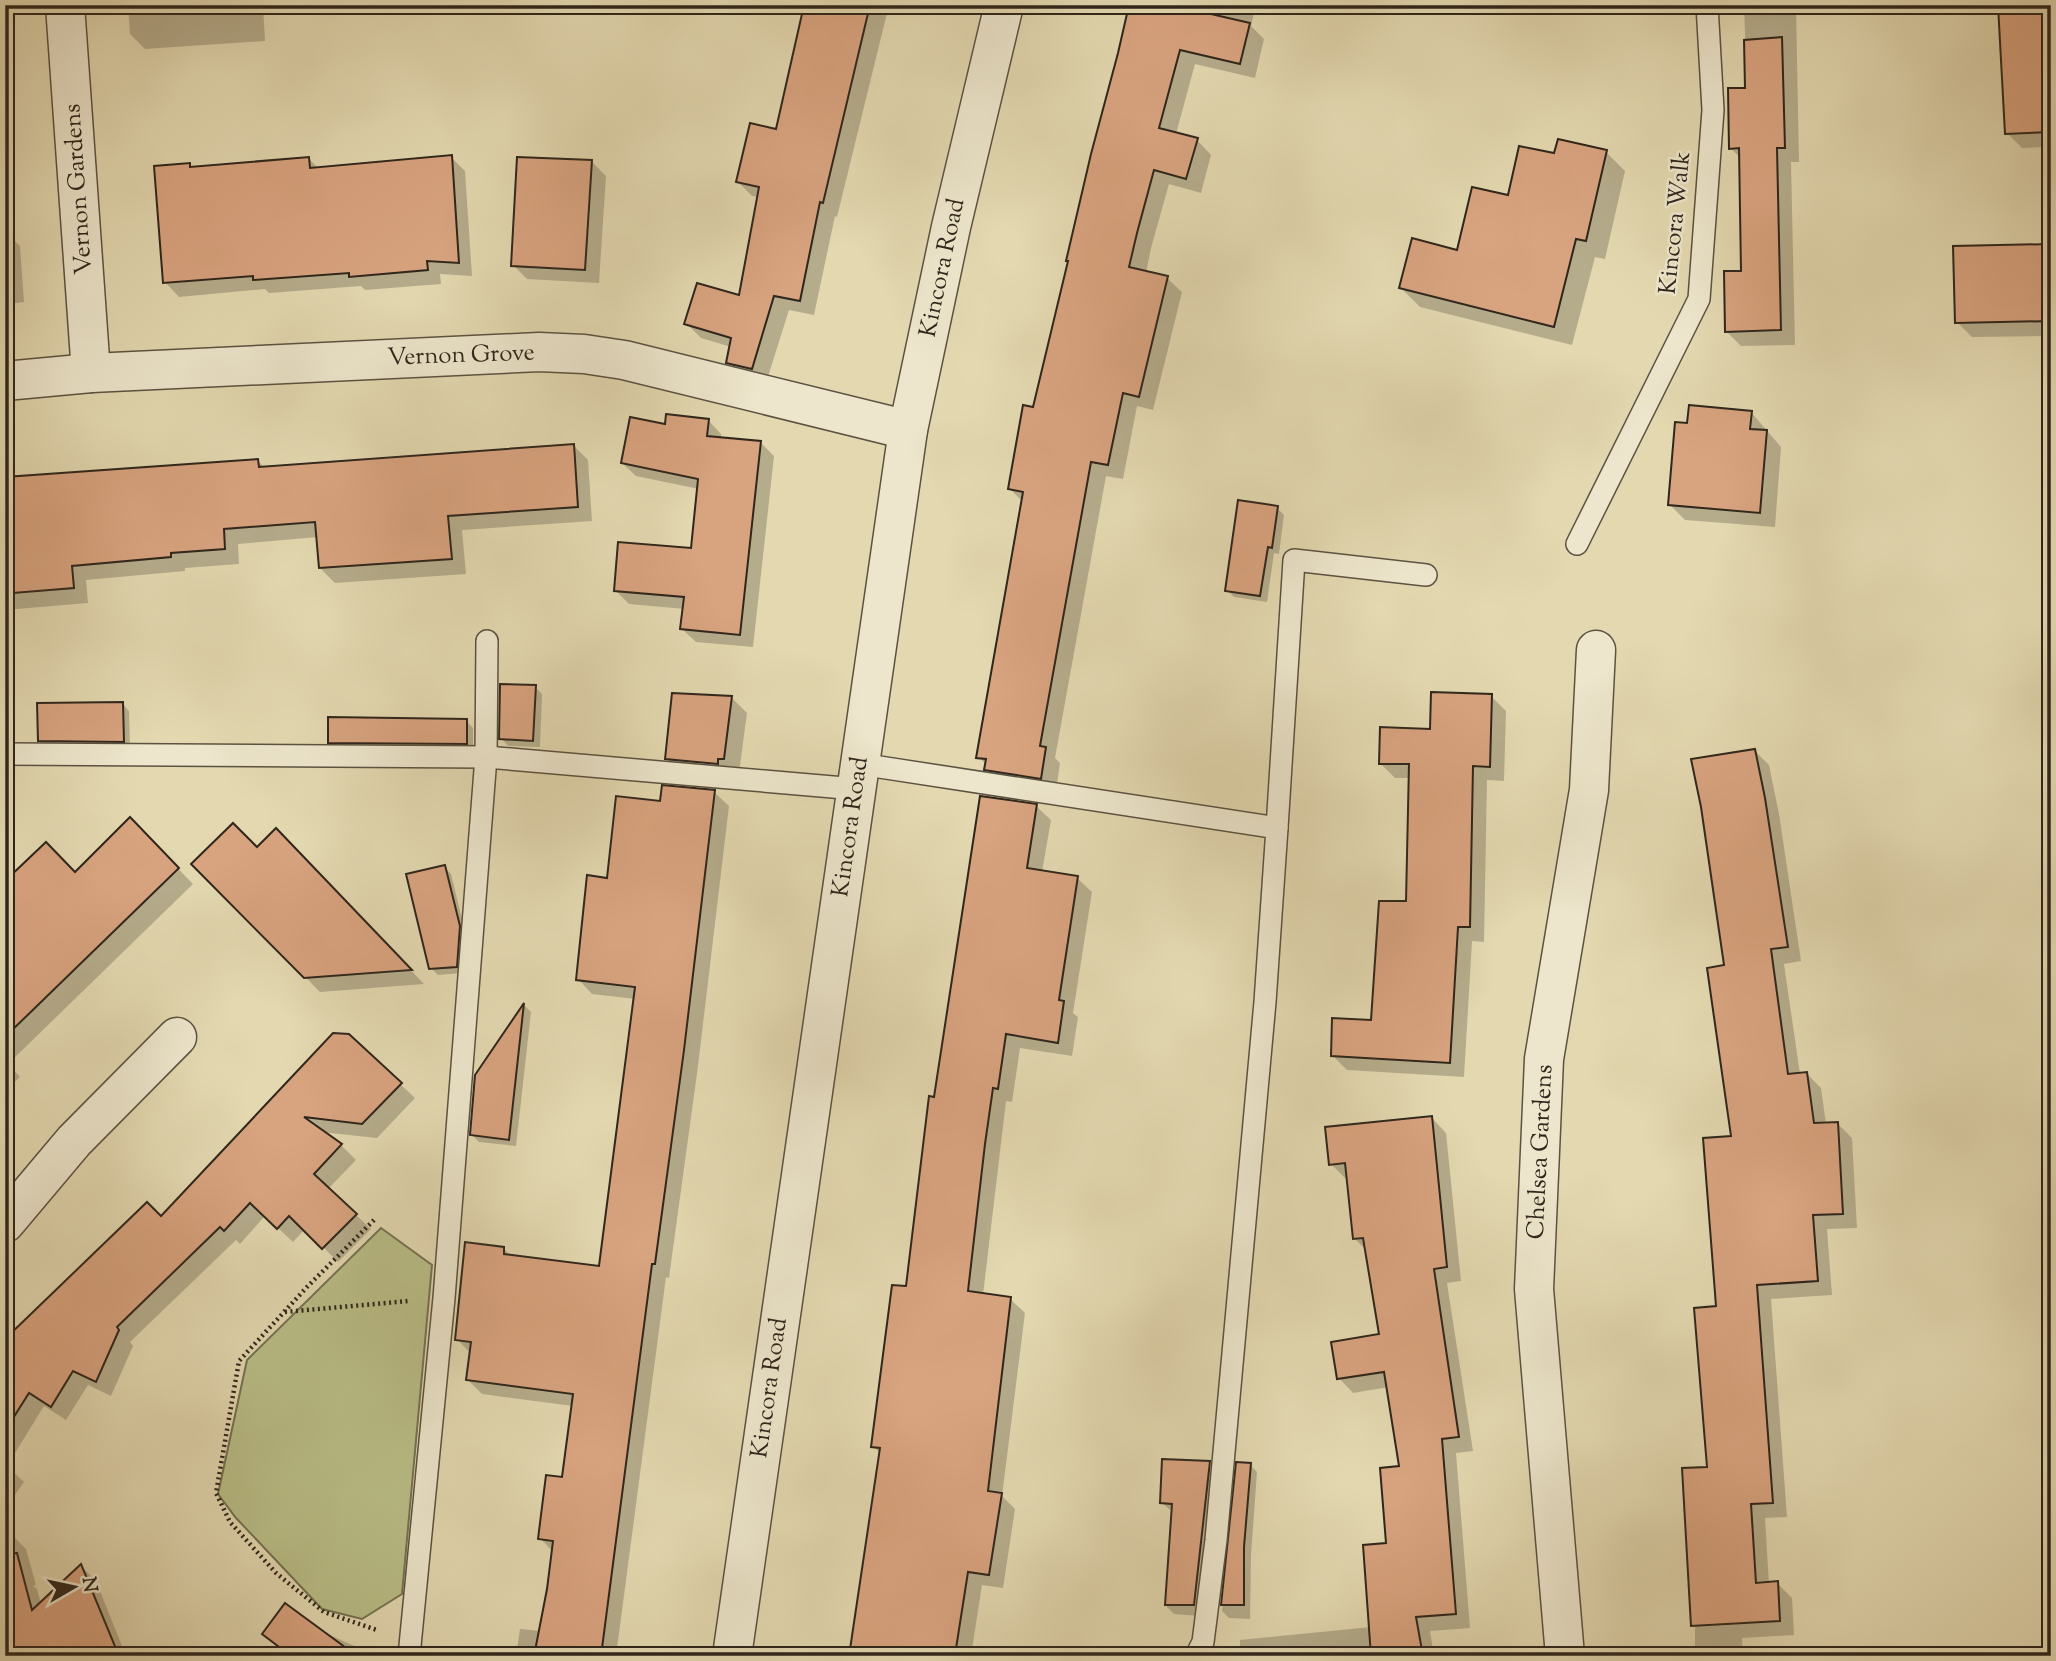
<svg xmlns="http://www.w3.org/2000/svg" width="2056" height="1661" font-family="'Sorts Mill Goudy',serif">
  <rect width="100%" height="100%" fill="#e3d8b0"/>
  <filter id="stains"><feTurbulence type="fractalNoise" baseFrequency=".00286" numOctaves="4"/><feColorMatrix values="0 0 0 0 .2 0 0 0 0 .09 0 0 0 0 .02 0 0 0 .5 -.17"/></filter>
  <radialGradient id="worn" r=".72"><stop offset=".6" stop-color="#630" stop-opacity="0"/><stop offset="1" stop-color="#630" stop-opacity=".3"/></radialGradient>
  <!-- green -->
  <polygon fill="#b9bd87" stroke="#747252" stroke-width="2" points="381,1228 432,1265 402,1594 362,1619 322,1609 236,1518 218,1494 247,1360"/>
  <!-- shadow -->
  <g fill="#0003">
    <polygon points="128,5 263,5 265,41 145,49 130,34"/>
    <polygon points="806,5 884,5 888,9 837,217 835,216 814,315 789,310 766,383 743,377 728,362 731,347 701,338 686,323 740,298 759,197 752,196 737,181 778,131"/>
    <polygon points="1131,5 1256,5 1251,26 1264,39 1255,78 1195,64 1176,134 1197,140 1211,155 1201,193 1169,184 1151,248 1146,273 1167,278 1182,292 1153,410 1137,406 1123,479 1106,476 1055,758 1060,763 1056,792 1001,784 986,769 987,765 978,757 1023,502 1009,488 1034,409"/>
    <polygon points="1744,5 1796,5 1799,162 1791,162 1795,345 1741,346 1726,331 1743,272 1741,158 1730,148 1747,89"/>
    <polygon points="1998,5 2051,5 2051,616 2046,611 2049,439 2042,432 2044,336 1972,337 1957,322 2049,246 2046,147 2022,148 2007,133"/>
    <polygon points="5,52 8,59 14,126 5,126"/>
    <polygon points="1606,152 1625,171 1605,259 1595,257 1572,345 1420,307 1401,288 1459,252 1509,197 1556,155"/>
    <polygon points="451,157 465,171 472,276 440,274 441,284 365,290 361,286 269,293 265,289 179,297 165,282 189,165 194,169 308,158 319,169"/>
    <polygon points="592,162 606,176 599,283 527,279 513,265"/>
    <polygon points="5,231 20,246 24,302 5,304"/>
    <polygon points="1751,412 1781,447 1775,527 1685,520 1670,505 1689,425"/>
    <polygon points="708,420 721,434 721,439 760,442 774,456 753,647 696,642 682,629 685,609 629,604 616,591 692,550 699,489 636,476 622,463 666,426"/>
    <polygon points="573,445 588,460 592,521 462,530 466,574 335,583 320,568 318,537 238,544 239,564 185,568 185,571 86,580 88,603 5,610 5,479 258,461 266,469"/>
    <polygon points="1277,508 1284,515 1279,554 1274,553 1267,602 1234,597 1227,590"/>
    <polygon points="535,687 542,694 540,747 508,746 501,738"/>
    <polygon points="1491,696 1506,711 1504,781 1487,780 1484,942 1472,941 1464,1077 1347,1070 1332,1055 1373,1022 1407,903 1410,778 1395,778 1380,763"/>
    <polygon points="732,698 747,713 739,773 682,774 667,759"/>
    <polygon points="122,703 129,711 130,748 47,747 39,740"/>
    <polygon points="466,721 473,728 473,750 337,749 330,742"/>
    <polygon points="1754,750 1769,765 1779,814 1801,961 1784,964 1800,1074 1807,1074 1821,1088 1826,1124 1837,1123 1852,1138 1857,1228 1827,1229 1832,1295 1771,1299 1787,1517 1765,1518 1769,1584 1777,1583 1792,1598 1794,1635 1742,1638 1743,1656 1695,1656 1695,1627 1693,1625 1708,1468 1718,1308 1732,1137 1726,967"/>
    <polygon points="714,792 729,806 698,1066 669,1278 666,1277 616,1656 516,1656 520,1629 541,1631 554,1553 540,1538 564,1479 573,1406 482,1394 468,1380 471,1354 457,1339 504,1249 511,1256 601,1268 635,999 592,994 578,979 609,879 662,803"/>
    <polygon points="1036,806 1051,820 1042,872 1077,878 1092,892 1073,1013 1078,1017 1072,1056 1020,1048 1012,1102 1006,1101 983,1295 1010,1299 1025,1313 1002,1496 1015,1509 1003,1588 982,1585 971,1656 850,1656 881,1454 873,1446 907,1288 936,1099"/>
    <polygon points="130,819 193,884 8,1064 20,1077 5,1091 5,883 75,874"/>
    <polygon points="291,845 424,984 320,992 194,864 257,850"/>
    <polygon points="444,867 451,874 466,935 463,973 438,975 431,968"/>
    <polygon points="525,1006 531,1012 516,1146 479,1142 472,1135 476,1076"/>
    <polygon points="333,1034 400,1084 415,1098 377,1138 321,1132 341,1145 356,1160 328,1189 371,1229 338,1262 305,1229 293,1242 265,1216 240,1244 236,1240 130,1342 133,1346 111,1396 88,1385 66,1420 44,1406 7,1466 24,1482 5,1509 5,1338 7,1339 161,1218"/>
    <polygon points="1432,1118 1446,1133 1461,1281 1447,1283 1473,1451 1456,1453 1470,1628 1430,1631 1434,1656 1240,1656 1240,1640 1371,1627 1401,1468 1389,1387 1353,1393 1339,1378 1381,1336 1367,1251 1354,1238 1349,1178 1346,1179 1331,1164"/>
    <polygon points="1209,1463 1216,1470 1200,1616 1174,1614 1167,1607 1173,1510 1169,1509 1161,1502"/>
    <polygon points="1238,1464 1250,1465 1257,1472 1251,1555 1250,1619 1229,1618 1222,1611"/>
    <polygon points="11,1534 26,1549 36,1585 33,1586 37,1589 41,1604 81,1566 96,1581 126,1656 5,1656 5,1536"/>
    <polygon points="321,1631 372,1654 374,1656 291,1656"/>
  </g>
  <!-- building -->
  <g fill="#d8a37f" stroke="#2f261c" stroke-width="2">
    <polygon points="804,5 870,5 823,203 820,202 800,301 774,296 752,369 726,363 731,338 684,324 697,283 739,295 759,187 736,182 750,123 776,129"/>
    <polygon points="1129,5 1172,5 1250,23 1240,64 1180,50 1159,128 1198,138 1186,179 1154,170 1137,233 1129,267 1168,276 1139,397 1123,393 1108,465 1091,462 1040,746 1046,747 1041,779 984,770 986,759 976,758 1023,492 1008,489 1023,405 1033,407 1068,261 1066,261 1091,154 1118,53"/>
    <polygon points="1998,5 2051,5 2051,132 2005,134"/>
    <polygon points="1782,37 1785,148 1777,148 1781,330 1725,332 1724,271 1741,271 1739,148 1729,149 1728,88 1745,88 1744,40"/>
    <polygon points="1558,139 1607,150 1586,241 1576,239 1554,327 1399,288 1412,238 1457,250 1472,187 1508,195 1519,146 1554,153"/>
    <polygon points="452,155 459,263 427,261 428,270 349,277 349,273 253,280 253,276 163,283 154,166 190,163 190,167 309,157 310,168"/>
    <polygon points="517,157 592,160 585,270 511,266"/>
    <polygon points="2051,244 2051,321 1955,323 1953,246"/>
    <polygon points="1689,405 1752,411 1750,429 1767,430 1760,513 1668,505 1675,422 1687,423"/>
    <polygon points="666,414 709,419 707,436 761,441 740,635 680,629 684,597 614,591 618,542 691,548 698,479 621,463 630,417 665,424"/>
    <polygon points="574,444 578,507 448,516 452,559 319,568 315,522 224,529 225,549 171,553 171,557 72,566 74,588 13,593 8,536 5,536 5,477 258,459 259,467"/>
    <polygon points="1238,500 1278,506 1272,548 1268,547 1260,596 1225,591"/>
    <polygon points="500,684 536,685 533,741 499,739"/>
    <polygon points="1431,692 1492,694 1490,767 1473,766 1470,927 1458,927 1450,1063 1331,1056 1332,1018 1371,1020 1379,901 1406,901 1409,764 1379,764 1380,727 1430,729"/>
    <polygon points="672,693 732,696 724,759 718,759 718,764 665,759"/>
    <polygon points="123,702 124,742 38,741 37,703"/>
    <polygon points="328,717 467,719 467,744 328,743"/>
    <polygon points="1755,749 1765,798 1788,947 1771,949 1788,1074 1807,1072 1814,1123 1838,1122 1843,1214 1813,1215 1818,1281 1757,1285 1773,1503 1751,1504 1756,1583 1778,1581 1780,1621 1691,1626 1682,1468 1707,1467 1694,1308 1716,1306 1703,1138 1731,1136 1707,968 1724,965 1701,807 1691,759"/>
    <polygon points="662,785 715,790 684,1050 655,1264 652,1264 601,1656 534,1656 547,1589 553,1541 538,1539 546,1475 562,1477 573,1394 466,1380 471,1342 455,1340 465,1242 504,1247 504,1254 599,1266 635,987 576,980 587,875 607,878 616,796 660,801"/>
    <polygon points="980,796 1037,804 1027,868 1078,876 1059,1000 1064,1001 1058,1043 1006,1034 998,1089 993,1088 985,1144 968,1291 1011,1297 988,1491 1002,1493 989,1575 968,1572 955,1655 912,1649 911,1656 849,1656 880,1448 871,1447 892,1285 906,1286 929,1096 934,1097"/>
    <polygon points="130,817 179,868 5,1037 5,881 46,842 75,872"/>
    <polygon points="233,823 257,847 276,828 412,970 304,978 191,864"/>
    <polygon points="445,865 460,926 457,967 429,969 406,874"/>
    <polygon points="524,1003 509,1140 470,1135 475,1075"/>
    <polygon points="333,1033 349,1034 402,1083 362,1124 304,1117 342,1144 314,1174 357,1214 322,1249 289,1216 277,1229 250,1203 224,1231 220,1227 117,1327 119,1330 96,1382 73,1371 51,1407 29,1393 5,1431 5,1339 147,1202 161,1216"/>
    <polygon points="1432,1116 1447,1267 1434,1269 1459,1437 1442,1439 1456,1614 1416,1617 1423,1656 1371,1656 1363,1545 1386,1543 1380,1468 1399,1466 1384,1372 1337,1379 1331,1342 1379,1334 1363,1238 1353,1239 1345,1163 1329,1165 1325,1127"/>
    <polygon points="1162,1459 1210,1461 1194,1605 1165,1605 1172,1504 1160,1503"/>
    <polygon points="1236,1462 1251,1463 1244,1547 1244,1605 1221,1605"/>
    <polygon points="17,1553 32,1610 81,1564 119,1656 5,1656 5,1555"/>
    <polygon points="285,1603 357,1656 291,1656 262,1634"/>
  </g>
  <g fill="none" stroke-linecap="round" stroke-linejoin="round">
    <defs>
      <g id="lane">
        <polyline points="1577,544 1699,299 1713,110 1707,5"/>
        <polyline points="5,754 486,757 856,789"/>
        <polyline points="860,764 1277,828 1265,1002 1216,1540 1203,1642 1196,1656"/>
        <polyline points="1277,828 1294,560 1426,575"/>
        <polyline points="409,1656 444,1298 486,757 487,641"/>
      </g>
      <g id="street">
        <polyline points="65,5 91,373"/>
        <polyline points="5,381 91,373 539,352 584,354 624,360 908,430"/>
        <polyline points="5,1223 74,1141 177,1037"/>
        <polyline points="732,1656 908,430 951,227 1004,5"/>
        <polyline points="1565,1656 1534,1289 1544,1059 1589,790 1596,650"/>
      </g>
    </defs>
    <!-- lane casing -->
    <use href="#lane" stroke="#5c5241" stroke-width="24"/>
    <!-- street casing -->
    <use href="#street" stroke="#5c5241" stroke-width="41"/>
    <!-- path -->
    <g stroke="#2f261c" stroke-width="4.5" stroke-dasharray="2 3.5" stroke-linecap="butt">
      <polyline points="374,1220 307,1287 239,1361 216,1493 230,1522 276,1573 324,1612 377,1630"/>
      <polyline points="285,1312 408,1301"/>
    </g>
    <!-- lane -->
    <use href="#lane" stroke="#ede6cc" stroke-width="21"/>
    <!-- street -->
    <use href="#street" stroke="#ede6cc" stroke-width="38"/>
  </g>
  <g text-anchor="middle" dominant-baseline="central" stroke-width="5" stroke-linejoin="round" paint-order="stroke">
    <!-- street labels -->
    <g font-size="24" fill="#2f261c" stroke="#ede6cc">
      <text transform="translate(79 189) rotate(-94)">Vernon Gardens</text>
      <text transform="translate(1676 223) rotate(-84)">Kincora Walk</text>
      <text transform="translate(943 268) rotate(-78)">Kincora Road</text>
      <text transform="translate(461 356) rotate(-2)">Vernon Grove</text>
      <text transform="translate(851 827) rotate(-82)">Kincora Road</text>
      <text transform="translate(1541 1152) rotate(-87)">Chelsea Gardens</text>
      <text transform="translate(770 1388) rotate(-82)">Kincora Road</text>
    </g>
  </g>
  <!-- margin -->
  <rect width="2056" height="1661" fill="none" stroke="#e3d8b0" stroke-width="28"/>
  <rect x="7" y="7" width="2042" height="1647" fill="none" stroke="#2f261c" stroke-width="3.5"/>
  <rect x="14" y="14" width="2028" height="1633" fill="none" stroke="#2f261c" stroke-width="2"/>
  <!-- north arrow -->
  <g transform="translate(74 1587) rotate(81)" stroke="#ede6cc" stroke-width="5" paint-order="stroke">
  <path d="M0-5L12 26L0 18L-12 26Z" fill="#2f261c"/>
  <text y="-10" font-size="19" font-weight="bold" text-anchor="middle" fill="#2f261c">N</text>
  </g>
  <rect width="100%" height="100%" filter="url(#stains)"/>
  <rect width="100%" height="100%" fill="url(#worn)"/>
</svg>
